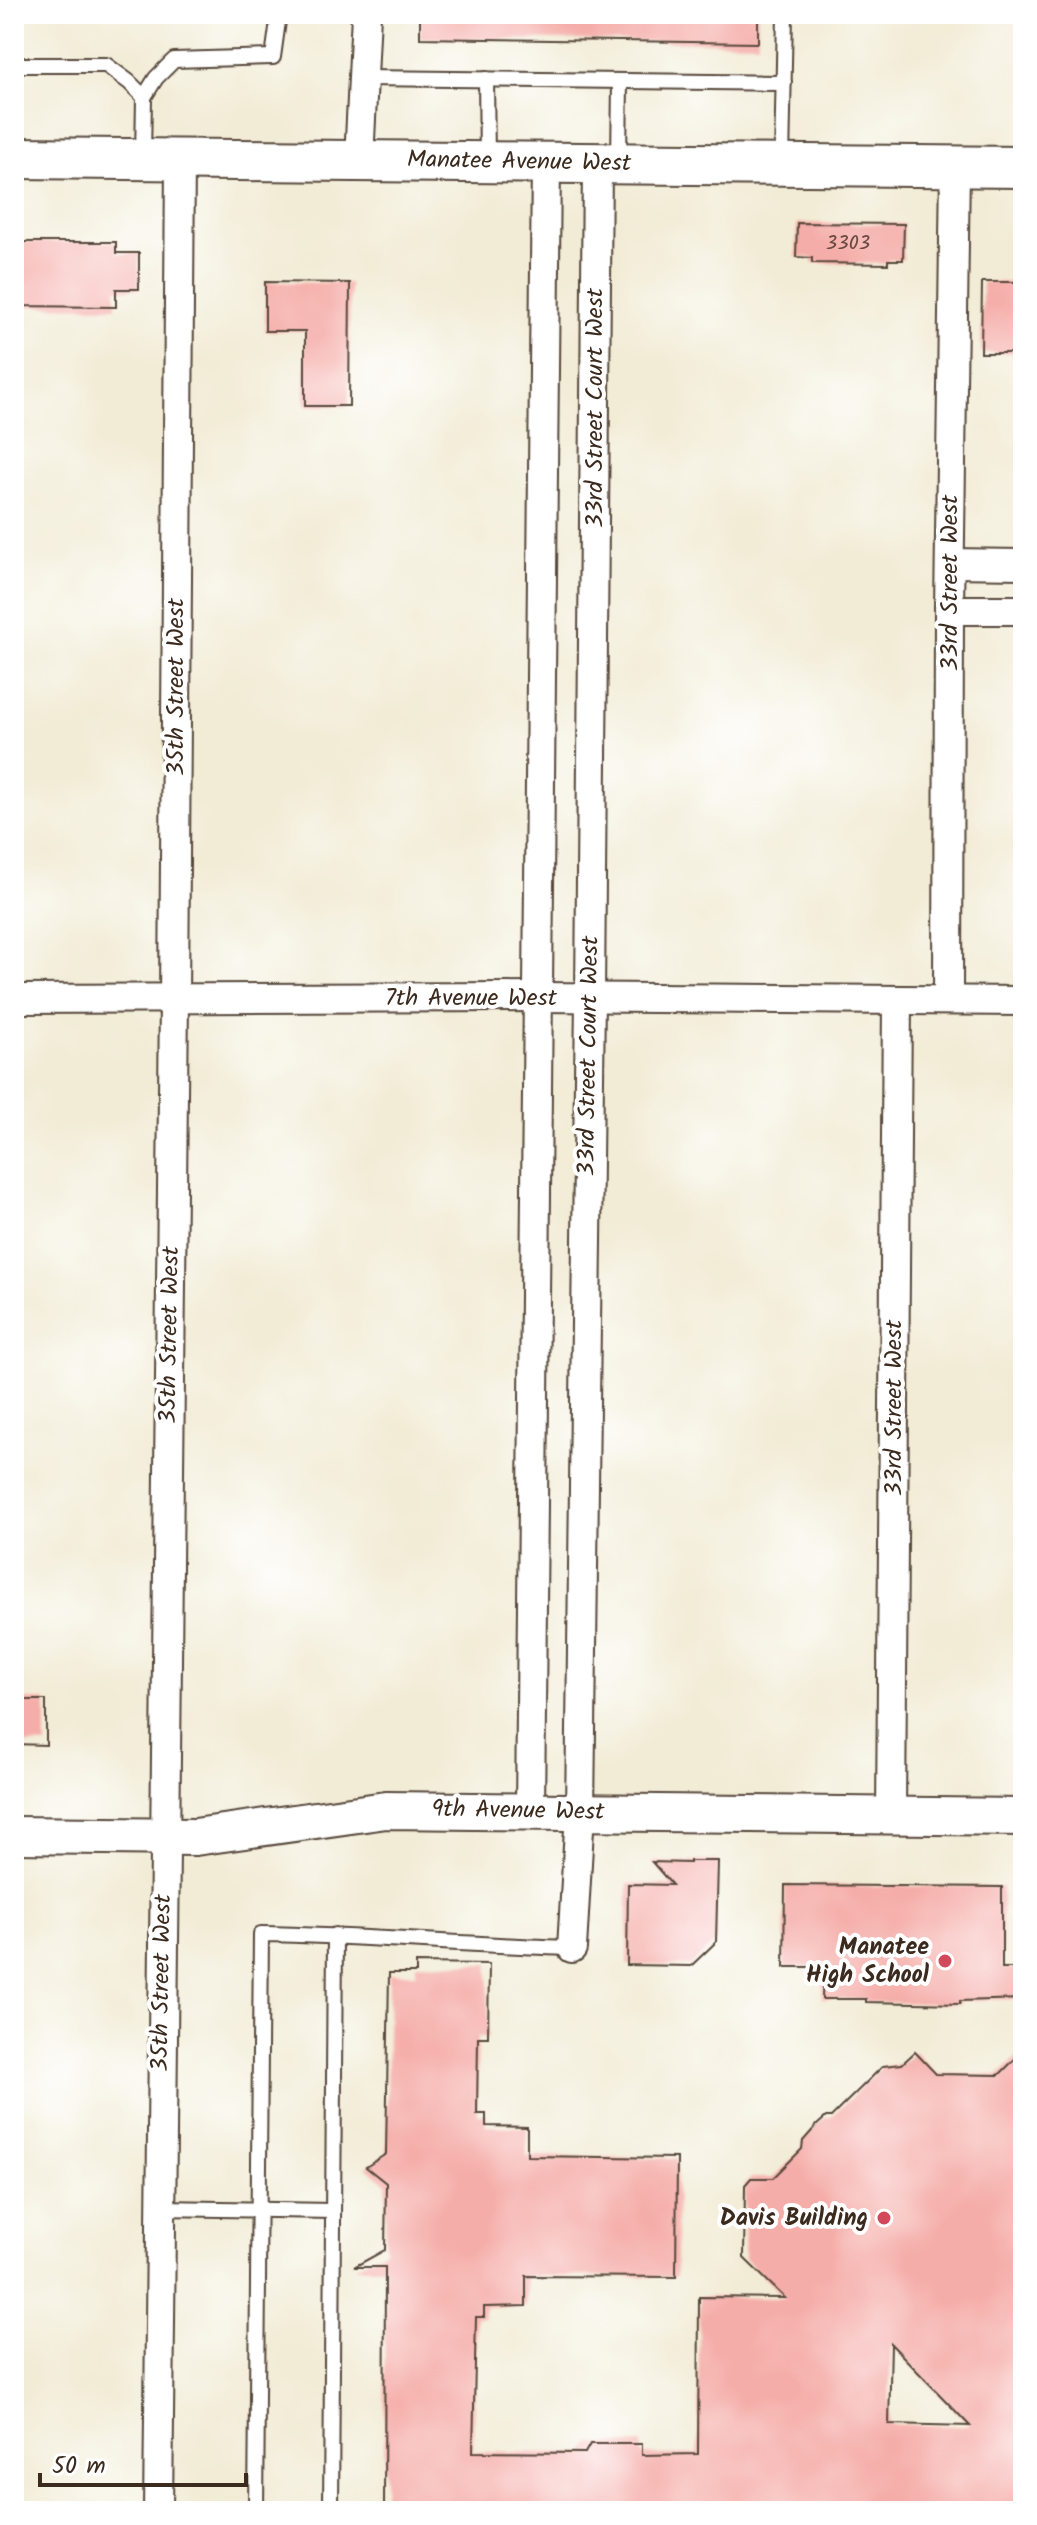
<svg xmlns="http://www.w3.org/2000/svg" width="1037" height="2525" font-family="Kalam,sans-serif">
  <rect width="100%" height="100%" fill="#fff"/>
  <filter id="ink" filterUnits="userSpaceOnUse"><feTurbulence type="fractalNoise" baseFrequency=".0125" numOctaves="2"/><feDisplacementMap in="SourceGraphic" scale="16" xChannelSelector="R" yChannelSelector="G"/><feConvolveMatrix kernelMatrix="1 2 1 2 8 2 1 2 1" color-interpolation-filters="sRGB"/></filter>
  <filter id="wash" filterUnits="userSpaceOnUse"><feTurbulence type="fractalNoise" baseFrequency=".006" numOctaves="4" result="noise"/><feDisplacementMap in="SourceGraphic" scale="32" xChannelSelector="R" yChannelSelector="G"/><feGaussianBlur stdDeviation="1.8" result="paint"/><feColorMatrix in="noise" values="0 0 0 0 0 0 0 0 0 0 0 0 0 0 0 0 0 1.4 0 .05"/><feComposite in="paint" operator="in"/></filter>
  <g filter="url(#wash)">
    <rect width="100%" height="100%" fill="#f2ecd6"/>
    <g id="blocks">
      <!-- building -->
      <g fill="#f5ada9" fill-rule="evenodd">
        <polygon points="420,14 758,14 758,43 420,38"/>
        <polygon points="797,223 904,224 903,260 888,260 888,264 812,263 812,258 796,257"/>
        <polygon points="14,242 116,242 116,253 139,253 139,289 116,289 116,307 14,306"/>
        <polygon points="265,282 350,283 349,406 305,406 305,331 265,331"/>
        <polygon points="982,282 1023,282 1023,353 981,353"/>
        <polygon points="14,1700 46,1700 46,1745 14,1744"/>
        <polygon points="690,1861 718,1861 716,1942 691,1966 627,1965 628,1884 672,1885 652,1862 690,1863"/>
        <polygon points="785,1885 1002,1887 1002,1968 1022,1968 1022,1999 960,2001 960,2004 866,2002 866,1999 822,1999 823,1967 784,1967"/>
        <path d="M416,1963l73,1 -1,73h-10l-1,77h9v12l41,1v29l150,2 -1,119 -150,-1v30l-42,1v10h-8l-3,135 112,1 5,-9h52v11l56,-1 1,-157 86,1 -41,-40 1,-73 6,-7h22l29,-29 1,-8 14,-16 9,-8h5l52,-51 19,-2 13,-12 21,22 63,1 24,-24v460h-639l1,-244h-31l31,-17 1,-67 -20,-16 20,-13 3,-181h27zM891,2344l79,82 -81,-2z"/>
      </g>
    </g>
  </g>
  <g filter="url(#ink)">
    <use href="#blocks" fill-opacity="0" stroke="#56473a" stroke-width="2"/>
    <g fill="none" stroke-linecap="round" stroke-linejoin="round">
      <defs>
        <g id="service">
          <polyline points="14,65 106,65 129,82 144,97"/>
          <polyline points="363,78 784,83"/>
          <polyline points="486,79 487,158"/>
          <polyline points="143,158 144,97 156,78 174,60 273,57 279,14"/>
          <polyline points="619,160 620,81"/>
          <polyline points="782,161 785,14"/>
          <polyline points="160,2208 333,2211"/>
          <path d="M256,2511l5,-577c104,2 207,11 311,14"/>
          <polyline points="331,2511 335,1935"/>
        </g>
        <g id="minor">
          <polyline points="359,161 366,14"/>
          <polyline points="950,563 1023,564"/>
          <polyline points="949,610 1023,610"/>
          <polyline points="14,999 538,997 1023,1001"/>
          <polyline points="948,1000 949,610 955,166"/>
          <polyline points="530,1812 546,163"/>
          <polyline points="891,1815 897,1000"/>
          <polyline points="572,1948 580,1812 590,998 597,163"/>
          <polyline points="158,2511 174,1000 180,159"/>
        </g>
        <polyline id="tertiary" points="14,1835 195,1837 386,1810 1023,1817"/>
        <polyline id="secondary" points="14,158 1023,167"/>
      </defs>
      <!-- service casing -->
      <use href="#service" stroke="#56473a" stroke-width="18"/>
      <!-- minor casing -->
      <use href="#minor" stroke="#56473a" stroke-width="32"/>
      <!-- tertiary casing -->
      <use href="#tertiary" stroke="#56473a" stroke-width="40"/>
      <!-- secondary casing -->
      <use href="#secondary" stroke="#56473a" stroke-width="44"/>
      <!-- service -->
      <use href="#service" stroke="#fff" stroke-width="14"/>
      <!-- minor -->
      <use href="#minor" stroke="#fff" stroke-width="28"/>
      <!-- tertiary -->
      <use href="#tertiary" stroke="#fff" stroke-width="36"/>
      <!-- secondary -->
      <use href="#secondary" stroke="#fff" stroke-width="40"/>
    </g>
  </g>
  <!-- markers -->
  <g fill="#d1495b" stroke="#fff" stroke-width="3">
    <circle cx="945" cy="1961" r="8"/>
    <circle cx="884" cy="2218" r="8"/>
  </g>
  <g text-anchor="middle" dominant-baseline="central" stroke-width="8" stroke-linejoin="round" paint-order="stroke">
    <!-- number labels -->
    <g font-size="20" fill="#6a4b41">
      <text x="848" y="244">3303</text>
    </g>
    <!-- street labels -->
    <g font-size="24" fill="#3b2a1e" stroke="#fff">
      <text transform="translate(519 162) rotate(1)">Manatee Avenue West</text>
      <text transform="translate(595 408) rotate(-90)">33rd Street Court West</text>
      <text transform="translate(950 583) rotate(-90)">33rd Street West</text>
      <text transform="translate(176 687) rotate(-90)">35th Street West</text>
      <text x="471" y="998">7th Avenue West</text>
      <text transform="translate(589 1056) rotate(-89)">33rd Street Court West</text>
      <text transform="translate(170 1335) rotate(-89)">35th Street West</text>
      <text transform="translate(894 1408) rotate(-90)">33rd Street West</text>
      <text transform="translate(518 1811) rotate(1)">9th Avenue West</text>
      <text transform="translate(162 1983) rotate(-89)">35th Street West</text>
    </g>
    <!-- poi labels -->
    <g font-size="24" font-weight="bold" fill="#3b2a1e" stroke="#fff" text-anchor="end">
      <text x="929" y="1947">Manatee<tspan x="929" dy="28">High School</tspan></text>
      <text x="868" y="2218">Davis Building</text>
    </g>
  </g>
  <!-- margin -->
  <rect width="1037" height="2525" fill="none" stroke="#fff" stroke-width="48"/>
  <!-- scale -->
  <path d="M40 2473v12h206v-12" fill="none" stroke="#3b2a1e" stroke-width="4"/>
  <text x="52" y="2473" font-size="24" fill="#3b2a1e" stroke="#ffffff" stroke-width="6" paint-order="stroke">50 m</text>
</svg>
